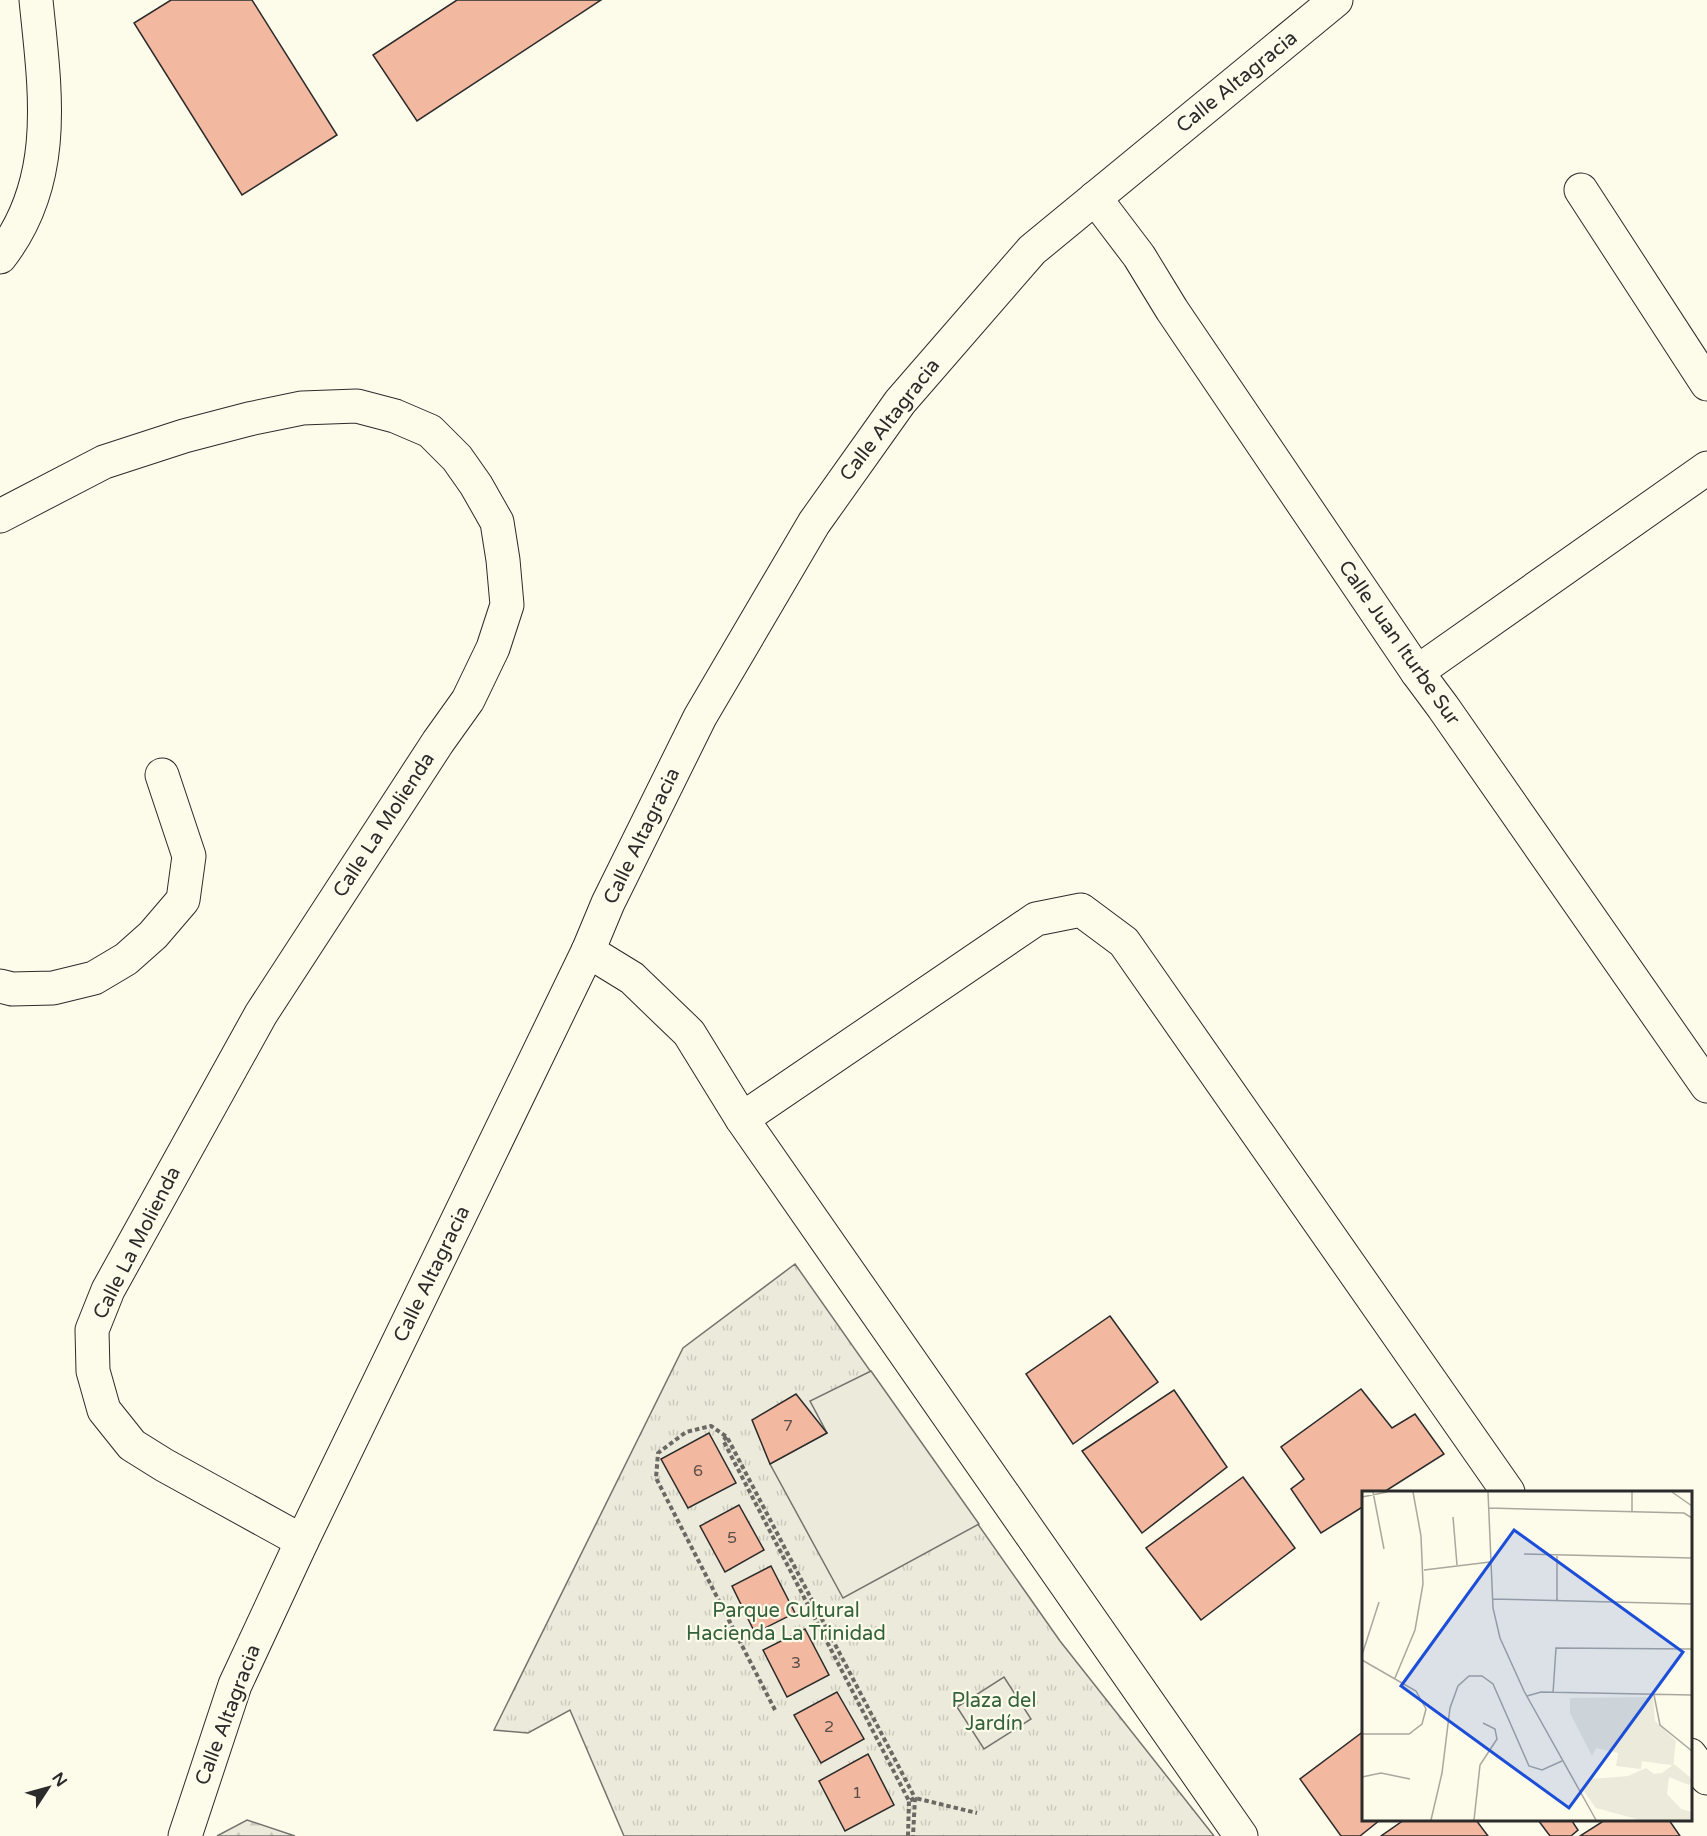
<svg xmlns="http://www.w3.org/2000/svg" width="1707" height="1836" font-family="'Varela Round',sans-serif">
  <defs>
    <pattern id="grass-tufts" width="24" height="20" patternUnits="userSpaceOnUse" patternTransform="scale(1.5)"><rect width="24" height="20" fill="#ecebdb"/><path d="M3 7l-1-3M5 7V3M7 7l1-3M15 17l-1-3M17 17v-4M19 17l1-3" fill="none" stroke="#cbcabc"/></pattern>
    <pattern id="forest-firs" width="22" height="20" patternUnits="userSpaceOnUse" patternTransform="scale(1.5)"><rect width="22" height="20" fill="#ecebdb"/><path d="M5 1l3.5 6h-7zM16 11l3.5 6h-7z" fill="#cbcabc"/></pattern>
  </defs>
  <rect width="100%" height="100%" fill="#fdfbea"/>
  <!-- grass -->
  <polygon fill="url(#grass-tufts)" stroke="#74746e" stroke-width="1.5" points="795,1264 1060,1641 1214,1836 624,1836 570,1710 528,1733 494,1730 683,1348"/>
  <!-- forest -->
  <polygon fill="url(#forest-firs)" stroke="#74746e" stroke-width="1.5" points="247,1820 295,1836 217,1836"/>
  <!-- garden -->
  <polygon fill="#ecebdb" stroke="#74746e" stroke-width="1.5" points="1004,1677 1031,1719 984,1749 957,1707"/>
  <!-- parking -->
  <polygon fill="#eceadb" stroke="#74746e" stroke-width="1.5" points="871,1371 979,1524 843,1598 770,1464 827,1433 810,1401"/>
  <!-- building -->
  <g fill="#f2b8a0" stroke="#2b2b2b" stroke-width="1.5">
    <polygon points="171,0 252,0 337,135 242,195 134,23"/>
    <polygon points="457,0 601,0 417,121 373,55"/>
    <polygon points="1110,1316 1158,1382 1073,1444 1026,1374"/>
    <polygon points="1361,1389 1392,1428 1415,1414 1444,1454 1384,1492 1364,1492 1364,1506 1321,1533 1291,1489 1304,1479 1281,1447"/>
    <polygon points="1174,1390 1227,1467 1142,1533 1082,1451"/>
    <polygon points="796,1394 827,1433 770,1464 752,1420"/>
    <polygon points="709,1433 736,1483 688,1508 661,1459"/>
    <polygon points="1243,1477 1295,1548 1201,1620 1146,1548"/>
    <polygon points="739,1505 764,1550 725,1572 700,1526"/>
    <polygon points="771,1566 795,1613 755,1633 732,1586"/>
    <polygon points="805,1629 829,1675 787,1697 763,1650"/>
    <polygon points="837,1692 864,1739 821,1763 794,1715"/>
    <polygon points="1364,1731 1364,1820 1380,1820 1360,1836 1341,1836 1300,1779"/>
    <polygon points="868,1754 894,1805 845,1831 819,1781"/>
    <polygon points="1404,1820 1476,1820 1488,1836 1381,1836"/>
    <polygon points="1538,1820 1574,1820 1572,1821 1578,1830 1571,1836 1550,1836"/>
    <polygon points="1605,1820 1669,1820 1680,1836 1580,1836"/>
  </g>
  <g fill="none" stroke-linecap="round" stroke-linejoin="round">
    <defs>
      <g id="minor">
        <polyline points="1581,190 1707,384"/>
        <polyline points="1095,198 1139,256 1172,310 1417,672 1443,707 1707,1086"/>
        <path d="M0,257c60,-77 45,-167 36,-257"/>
        <polyline points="0,516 104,462 184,436 249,419 302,408 357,406 395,416 430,431 457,458 476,485 497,522 503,560 507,605 493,648 468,700 438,742 261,1014 108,1290 92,1330 93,1371 104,1410 132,1445 164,1465 302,1541"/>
        <polyline points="1417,672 1707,468"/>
        <polyline points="588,951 632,978 689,1033 742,1119 1241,1836"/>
        <polyline points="0,986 12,989 53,988 94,978 126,959 153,935 183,900 189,856 162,775"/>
        <polyline points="742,1119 1036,919 1081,910 1124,942 1508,1492"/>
        <polyline points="1690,1755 1707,1778"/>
        <polyline points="185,1836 235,1685 302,1541 588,951 608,903 700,717 814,523 900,402 1032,250 1336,0"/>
      </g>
    </defs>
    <!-- minor casing -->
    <use href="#minor" stroke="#2b2b2b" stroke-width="35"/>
    <!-- path -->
    <g stroke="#6a6964" stroke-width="4" stroke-dasharray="4.5 3" stroke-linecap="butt">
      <polyline points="727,1437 723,1440 909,1801 915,1798 977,1813"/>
      <polyline points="775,1710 656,1478 658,1453 686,1432 711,1426 727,1437 915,1798 913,1836"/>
      <polyline points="908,1836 909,1801"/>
    </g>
    <!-- minor -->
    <use href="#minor" stroke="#fdfbea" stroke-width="33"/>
  </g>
  <g text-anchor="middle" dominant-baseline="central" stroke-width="4.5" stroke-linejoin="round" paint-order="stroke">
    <!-- number labels -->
    <g font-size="16" fill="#5d4e48">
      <text x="788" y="1426">7</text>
      <text x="698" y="1471">6</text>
      <text x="732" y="1538">5</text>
      <text x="796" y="1663">3</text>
      <text x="829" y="1727">2</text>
      <text x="857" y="1793">1</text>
    </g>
    <!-- street labels -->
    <g font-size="20" fill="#2b2b2b" stroke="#fdfbea">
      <text transform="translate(1237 82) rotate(-39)">Calle Altagracia</text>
      <text transform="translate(890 420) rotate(-52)">Calle Altagracia</text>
      <text transform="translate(1399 643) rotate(55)">Calle Juan Iturbe Sur</text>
      <text transform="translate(384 825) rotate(-57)">Calle La Molienda</text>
      <text transform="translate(642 836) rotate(-64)">Calle Altagracia</text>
      <text transform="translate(137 1243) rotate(-63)">Calle La Molienda</text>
      <text transform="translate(432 1274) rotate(-64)">Calle Altagracia</text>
      <text transform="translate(228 1715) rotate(-69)">Calle Altagracia</text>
    </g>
    <!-- park labels -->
    <g font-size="20" fill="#34623c" stroke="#fdfbea">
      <text x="786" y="1611">Parque Cultural<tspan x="786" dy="23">Hacienda La Trinidad</tspan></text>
      <text x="994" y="1701">Plaza del<tspan x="994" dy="23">Jardín</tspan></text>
    </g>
  </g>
  <!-- overview -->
  <g transform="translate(1362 1491)">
    <rect width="330" height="330" fill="#fdfbea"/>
    <path d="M291,206l2,24 21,20 -3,24 -31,-4 -1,8 -25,-3 2,-13 -22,-5 -4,8 -22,-43v-15z" fill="#ecebdb"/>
    <path d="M312,273l18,15 -3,6 -20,-8 -2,17 14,15 11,3v8h-52l-44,-12 -13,-18 9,-11 36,-3 18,-8 8,6 8,-1z" fill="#ecebdb"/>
    <path d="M281,263l31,4 -1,7 -31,-4z" fill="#ecebdb"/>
    <path fill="none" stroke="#a9a89e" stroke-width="1.5" d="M11,1l11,57M126,1l5,116 7,30 24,53 72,129M310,1l20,14M0,6l25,-5M126,17l196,5 8,5M270,20v-19M91,26l4,48M162,63l168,4M62,79l66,-8M130,108l200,5M195,110v-45M0,164l17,-53M0,169l54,31 10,18 -4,15 -13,10h-47M33,187l20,-48 8,-46 -2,-48 -8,-44M191,202l3,-45 136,1M292,204l6,30 32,26M165,205l14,-4 151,3M0,286l19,-4 29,6M69,329l11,-47 8,-65 8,-22 11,-10h13l11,8 36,82 13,4 20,-9M112,329l6,-55 17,-26 -2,-10 -12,-6"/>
    <path fill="#1d4ed8" fill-opacity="0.15" stroke="#1d4ed8" stroke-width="3" d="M152,39l169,122 -114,156 -168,-122z"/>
    <rect width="330" height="330" fill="none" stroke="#2b2b2b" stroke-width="3"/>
  </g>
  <!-- north arrow -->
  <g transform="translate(48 1788) rotate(54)" stroke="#fdfbea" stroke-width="4.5" paint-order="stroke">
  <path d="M0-4.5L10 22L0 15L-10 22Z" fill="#2b2b2b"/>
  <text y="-9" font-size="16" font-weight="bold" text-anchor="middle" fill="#2b2b2b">N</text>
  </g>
</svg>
